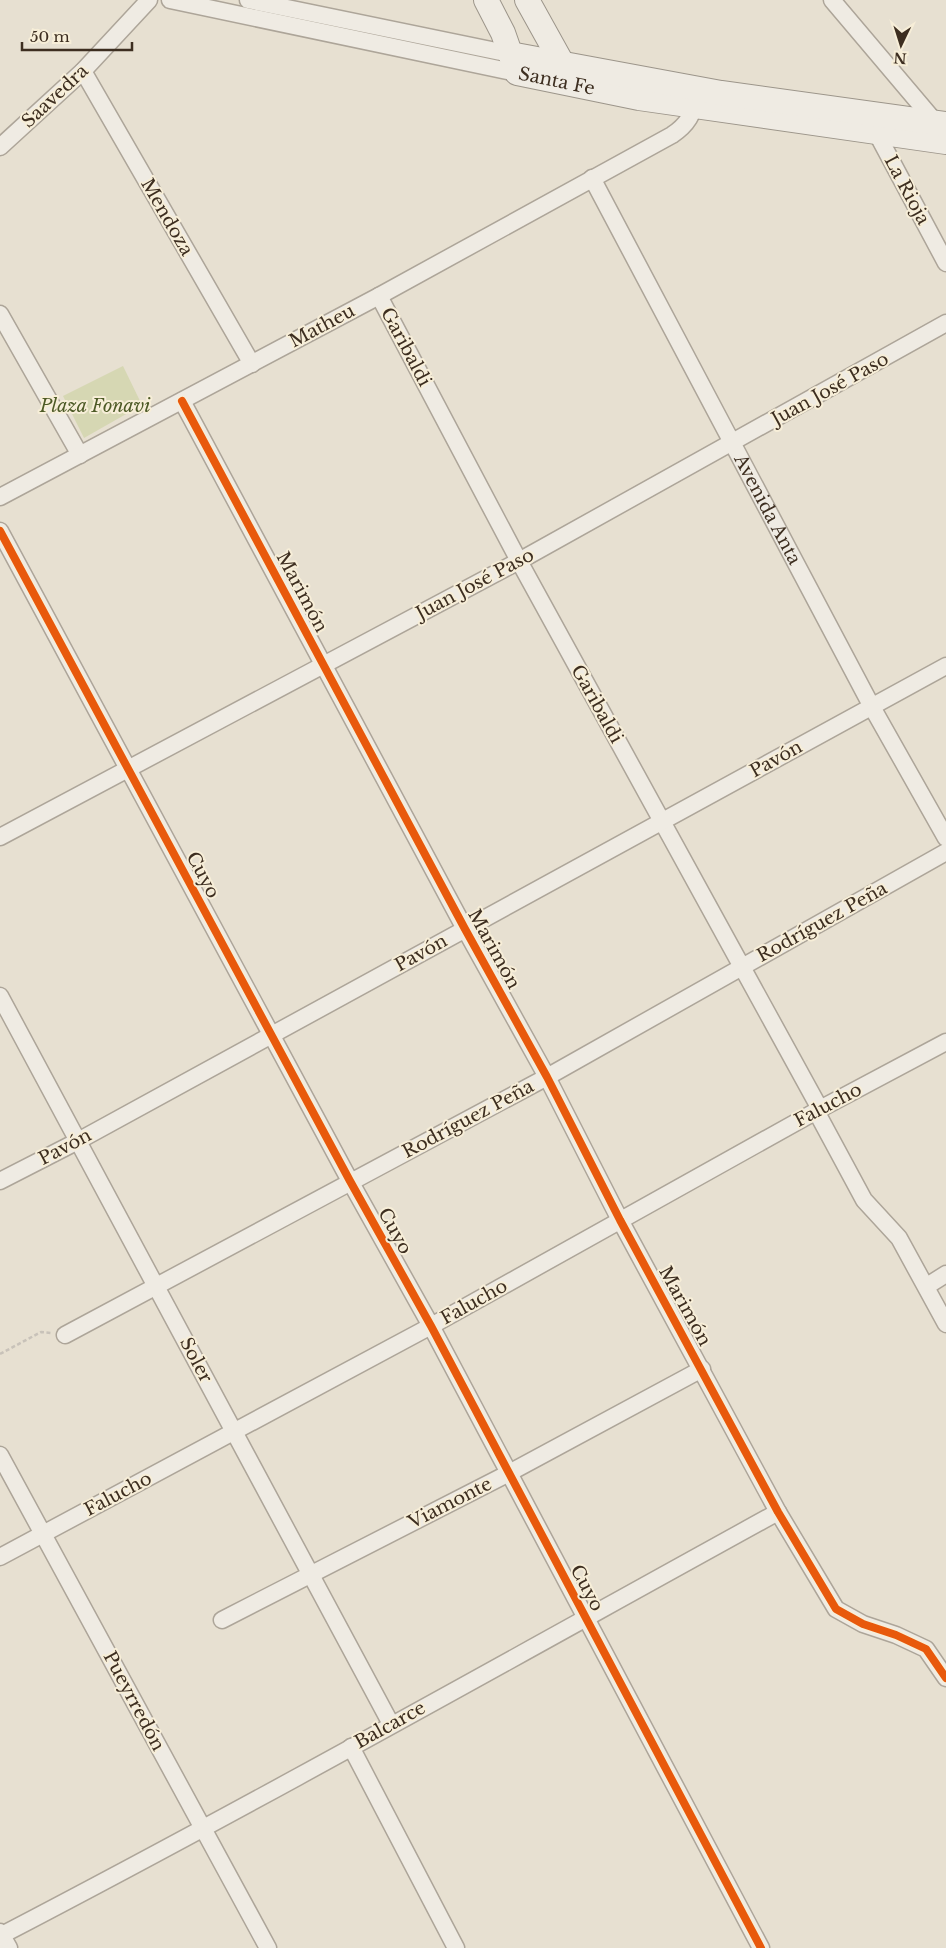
<svg xmlns="http://www.w3.org/2000/svg" width="946" height="1948" font-family="'Libre Baskerville',serif">
  <rect width="100%" height="100%" fill="#e7e0d1"/>
  <!-- green -->
  <polygon fill="#d6d7b3" points="123,366 142,405 84,438 63,396"/>
  <g fill="none" stroke-linecap="round" stroke-linejoin="round">
    <defs>
      <g id="minor">
        <polyline points="170,0 517,73"/>
        <polyline points="248,0 510,54"/>
        <polyline points="832,0 936,123 935,127"/>
        <polyline points="83,71 252,364"/>
        <polyline points="875,126 876,132 946,263"/>
        <polyline points="0,147 83,71 149,0"/>
        <path id="s1" d="M592,178l280,529 74,131"/>
        <polyline points="379,296 519,561 820,1109"/>
        <polyline points="0,314 80,455"/>
        <polyline points="182,401 465,929 547,1077 620,1220 778,1512 836,1609 863,1624 896,1635 926,1649 946,1678"/>
        <path d="M0,497l379,-201 293,-161c15,-10 22,-21 24,-39"/>
        <polyline points="0,531 350,1181 431,1326 761,1948"/>
        <polyline points="0,837 519,561 946,323"/>
        <polyline points="0,996 391,1724"/>
        <polyline points="816,1111 864,1200 899,1238 946,1324"/>
        <polyline points="0,1181 78,1141 946,666"/>
        <polyline points="927,1286 946,1274"/>
        <polyline points="65,1335 547,1077 946,852"/>
        <polyline points="0,1455 268,1948"/>
        <polyline points="0,1557 431,1326 820,1109 946,1042"/>
        <polyline points="222,1620 509,1473 702,1369"/>
        <polyline points="351,1747 456,1948"/>
        <polyline points="0,1932 9,1948"/>
        <path d="M2,1935c261,-136 518,-281 776,-423"/>
      </g>
      <g id="secondary">
        <path id="s2" d="M486,0l17,33 14,40 122,25 307,44"/>
        <polyline points="527,0 567,72"/>
        <polyline points="510,54 721,93 946,124"/>
      </g>
    </defs>
    <!-- minor casing -->
    <use href="#minor" stroke="#ada599" stroke-width="19"/>
    <!-- secondary casing -->
    <use href="#secondary" stroke="#9c958a" stroke-width="26"/>
    <!-- path -->
    <polyline stroke="#c8c2b9" stroke-width="2.5" stroke-dasharray="4 2.5" stroke-linecap="butt" points="0,1354 41,1332 51,1333"/>
    <!-- minor -->
    <use href="#minor" stroke="#efebe3" stroke-width="16"/>
    <!-- secondary -->
    <use href="#secondary" stroke="#efebe3" stroke-width="24"/>
    <defs>
      <g id="cycleway">
        <polyline points="182,401 465,929 547,1077 620,1220 778,1512 836,1609 863,1624 896,1635 926,1649 946,1678"/>
        <polyline points="0,531 350,1181 431,1326 761,1948"/>
      </g>
    </defs>
    <!-- cycleway casing -->
    <use href="#cycleway" stroke="#f7eed8" stroke-width="11"/>
    <!-- cycleway -->
    <use href="#cycleway" stroke="#e8590c" stroke-width="8"/>
  </g>
  <g text-anchor="middle" dominant-baseline="central" stroke-width="4" stroke-linejoin="round" paint-order="stroke">
    <!-- street labels -->
    <g font-size="18" fill="#3d2e20" stroke="#f7eed8">
      <text stroke="none"><textPath href="#s2" startOffset="120">Santa Fe</textPath></text>
      <text transform="translate(55 96) rotate(-43)">Saavedra</text>
      <text transform="translate(907 190) rotate(62)">La Rioja</text>
      <text transform="translate(167 217) rotate(60)">Mendoza</text>
      <text transform="translate(322 326) rotate(-28)">Matheu</text>
      <text transform="translate(406 347) rotate(62)">Garibaldi</text>
      <text transform="translate(830 389) rotate(-29)">Juan José Paso</text>
      <text stroke="none"><textPath href="#s1" startOffset="375">Avenida Anta</textPath></text>
      <text transform="translate(475 584) rotate(-28)">Juan José Paso</text>
      <text transform="translate(302 592) rotate(62)">Marimón</text>
      <text transform="translate(597 704) rotate(61)">Garibaldi</text>
      <text transform="translate(776 759) rotate(-29)">Pavón</text>
      <text transform="translate(203 875) rotate(62)">Cuyo</text>
      <text transform="translate(822 922) rotate(-29)">Rodríguez Peña</text>
      <text transform="translate(494 949) rotate(61)">Marimón</text>
      <text transform="translate(421 953) rotate(-29)">Pavón</text>
      <text transform="translate(828 1105) rotate(-28)">Falucho</text>
      <text transform="translate(468 1119) rotate(-28)">Rodríguez Peña</text>
      <text transform="translate(65 1147) rotate(-28)">Pavón</text>
      <text transform="translate(395 1231) rotate(61)">Cuyo</text>
      <text transform="translate(474 1302) rotate(-29)">Falucho</text>
      <text transform="translate(685 1306) rotate(61)">Marimón</text>
      <text transform="translate(196 1360) rotate(62)">Soler</text>
      <text transform="translate(118 1494) rotate(-28)">Falucho</text>
      <text transform="translate(450 1503) rotate(-27)">Viamonte</text>
      <text transform="translate(587 1588) rotate(62)">Cuyo</text>
      <text transform="translate(134 1701) rotate(62)">Pueyrredón</text>
      <text transform="translate(390 1725) rotate(-29)">Balcarce</text>
    </g>
    <!-- park labels -->
    <g font-size="18" font-style="italic" fill="#4d5a26" stroke="#f7eed8">
      <text x="95" y="406">Plaza Fonavi</text>
    </g>
  </g>
  <!-- north arrow -->
  <g transform="translate(901 45) rotate(184)" stroke="#f7eed8" stroke-width="4" paint-order="stroke">
  <path d="M0-4L9 19L0 12L-9 19Z" fill="#3d2e20"/>
  <text y="-8" font-size="14" font-weight="bold" text-anchor="middle" fill="#3d2e20">N</text>
  </g>
  <!-- scale -->
  <path d="M22 42v8h110v-8" fill="none" stroke="#3d2e20" stroke-width="2.5"/>
  <text x="30" y="42" font-size="15" fill="#3d2e20" stroke="#f7eed8" stroke-width="4" paint-order="stroke">50 m</text>
</svg>
